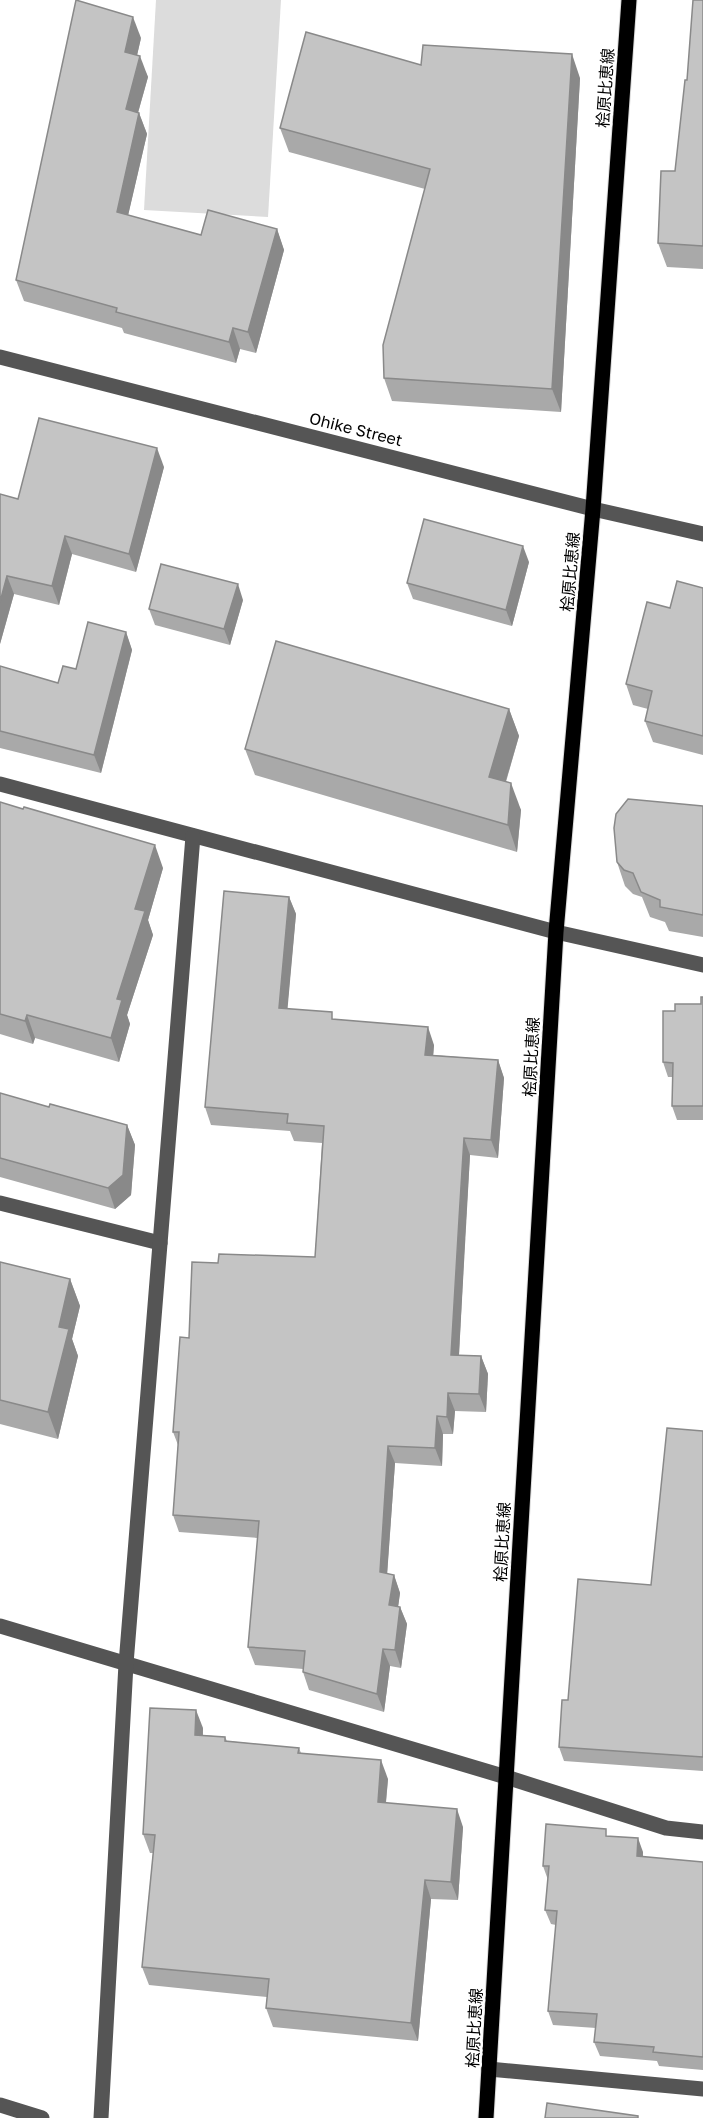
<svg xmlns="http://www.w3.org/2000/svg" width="703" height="2118" font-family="'Golos Text','Noto Sans JP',sans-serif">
  <rect width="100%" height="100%" fill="#fff"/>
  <!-- grass -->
  <polygon fill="#dcdcdc" points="156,0 281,0 268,217 144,210"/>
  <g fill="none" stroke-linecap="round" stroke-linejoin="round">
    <defs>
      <polyline id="major" points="486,2118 556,932 593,509 629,0"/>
    </defs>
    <!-- major casing -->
    <use href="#major" stroke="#dbdbdb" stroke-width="17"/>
    <!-- minor -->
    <g stroke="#555" stroke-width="15">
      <polyline points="0,357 593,509 703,534"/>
      <polyline points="0,784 556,932 703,965"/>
      <polyline points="0,1203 160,1243"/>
      <polyline points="0,1626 506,1777 666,1828 703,1832"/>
      <polyline points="489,2069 703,2089"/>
      <polyline points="0,2105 42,2118"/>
      <polyline points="101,2118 126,1664 193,836"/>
    </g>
    <!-- major -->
    <use href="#major" stroke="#000" stroke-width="15"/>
  </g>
  <!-- wall -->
  <g fill="#a9a9a9">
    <polygon points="703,0 703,269 667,267 658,243 675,171 687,80"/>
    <polygon points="141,38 137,55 148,77 138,113 139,113 147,134 128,215 201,235 277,229 284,250 256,353 240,349 236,363 124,333 122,328 24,301 16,280"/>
    <polygon points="421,65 580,78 561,412 392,401 384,378 425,189 289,152 280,128"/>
    <polygon points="164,467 136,572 72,554 59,605 14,594 0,644 0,494 18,499"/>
    <polygon points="529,562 512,626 413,599 407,583"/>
    <polygon points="703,588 703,755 653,742 645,721 648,709 633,705 626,684 670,608"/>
    <polygon points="243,600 230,645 155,625 149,609"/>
    <polygon points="126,632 132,650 101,773 0,748 0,666 58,683 76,669"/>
    <polygon points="509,709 519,736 506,782 521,810 517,852 255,775 245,749"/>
    <polygon points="0,802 163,868 148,920 153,935 127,1015 130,1024 119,1062 35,1038 33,1044 0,1034"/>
    <polygon points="703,806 703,937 669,931 665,922 650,917 642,897 633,894 625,886 617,862"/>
    <polygon points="289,897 296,914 287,1009 434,1045 433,1055 498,1060 504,1078 498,1158 470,1155 465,1237 459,1355 481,1356 488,1374 486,1412 455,1411 453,1434 443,1434 442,1466 395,1463 387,1574 394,1575 400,1593 398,1606 400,1607 407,1624 401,1668 390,1666 384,1712 309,1690 303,1672 303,1669 255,1665 248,1647 258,1538 179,1532 173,1515 178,1445 173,1432 189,1338 218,1263 315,1257 322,1143 294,1141 290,1131 211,1125 205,1107"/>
    <polygon points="703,997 703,1120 677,1120 672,1106 673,1077 668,1077 663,1062 675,1011 701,1004"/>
    <polygon points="0,1093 49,1107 127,1125 135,1145 131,1195 115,1209 0,1177"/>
    <polygon points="0,1262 70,1279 80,1306 72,1339 78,1356 58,1439 0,1424"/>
    <polygon points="703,1431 703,1771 564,1761 559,1747 568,1700 651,1585"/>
    <polygon points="203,1728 203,1735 225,1737 227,1741 299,1748 301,1753 388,1779 386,1803 463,1827 458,1900 431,1899 418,2041 273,2027 266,2008 267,1997 149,1985 142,1967 153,1853 150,1853 143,1834"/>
    <polygon points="608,1836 643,1852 643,1857 703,1862 703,2070 659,2066 657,2061 600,2056 594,2042 596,2028 553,2025 548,2011 556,1925 551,1924 545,1910 548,1880 543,1866"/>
  </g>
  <!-- shaded-wall -->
  <g fill="#898989">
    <polygon points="133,17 141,38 133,73 125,52"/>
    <polygon points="572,54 580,78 561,412 552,389"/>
    <polygon points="140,56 148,77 133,130 126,109"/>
    <polygon points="139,113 147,134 124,233 117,212"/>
    <polygon points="277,229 284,250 256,353 248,332"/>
    <polygon points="233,328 240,349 236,363 229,342"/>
    <polygon points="157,448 164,467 136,572 129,554"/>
    <polygon points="65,536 72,554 59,605 52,586"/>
    <polygon points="523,546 529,562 512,626 506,610"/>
    <polygon points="7,576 14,594 0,644 0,602"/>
    <polygon points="238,584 243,600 230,645 224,629"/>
    <polygon points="126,632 132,650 101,773 94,755"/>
    <polygon points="509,709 519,736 499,804 489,777"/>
    <polygon points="511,783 521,810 517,852 508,825"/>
    <polygon points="155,845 163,868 148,920 153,935 127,1015 130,1024 119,1062 111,1038 117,999 135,909"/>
    <polygon points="289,897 296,914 286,1026 279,1008"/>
    <polygon points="27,1015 35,1038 33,1044 25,1021"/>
    <polygon points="428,1027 434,1045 432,1072 425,1055"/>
    <polygon points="498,1060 504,1078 498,1158 491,1140"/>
    <polygon points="127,1125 135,1145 131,1195 115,1209 108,1188"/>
    <polygon points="464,1138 470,1155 458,1372 451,1355"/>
    <polygon points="70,1279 80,1306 72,1339 78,1356 58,1439 48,1412 59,1327"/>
    <polygon points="481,1356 488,1374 486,1412 479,1394"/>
    <polygon points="448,1393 455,1411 453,1434 447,1417"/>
    <polygon points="437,1416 443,1434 442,1466 435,1448"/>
    <polygon points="388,1446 395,1463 386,1590 380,1572"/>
    <polygon points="394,1575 400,1593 396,1623 389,1605"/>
    <polygon points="400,1607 407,1624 401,1668 395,1650"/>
    <polygon points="383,1649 390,1666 384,1712 377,1694"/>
    <polygon points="196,1710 203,1728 202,1753 195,1735"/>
    <polygon points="381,1760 388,1779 384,1821 378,1802"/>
    <polygon points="457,1809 463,1827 458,1900 451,1882"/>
    <polygon points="638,1838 643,1852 642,1871 637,1856"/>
    <polygon points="425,1880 431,1899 418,2041 411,2023"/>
  </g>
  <!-- building -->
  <g fill="#c4c4c4" stroke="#898989" stroke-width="1.5">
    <polygon points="76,0 133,17 125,52 140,56 126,109 139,113 117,212 201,235 208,210 277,229 248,332 233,328 229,342 116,312 117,308 16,280"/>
    <polygon points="693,0 703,0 703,246 658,243 661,171 675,171 685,80 687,80"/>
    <polygon points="306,32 421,65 423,45 572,54 552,389 384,378 383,345 430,169 280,128"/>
    <polygon points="39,418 157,448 129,554 65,536 52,586 7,576 0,602 0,494 18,499"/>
    <polygon points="424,519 523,546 506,610 407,583"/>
    <polygon points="161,564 238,584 224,629 149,609"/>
    <polygon points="677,581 703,588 703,736 645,721 652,691 626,684 647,602 670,608"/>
    <polygon points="88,622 126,632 94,755 0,731 0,666 58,683 63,666 76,669"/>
    <polygon points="276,641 509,709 489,777 511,783 508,825 245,749"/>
    <polygon points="628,799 703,806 703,915 660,907 660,900 641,892 633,873 624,870 617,862 614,828 616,814"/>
    <polygon points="0,802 23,809 24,807 155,845 135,909 145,911 117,999 122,1000 111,1038 27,1015 25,1021 0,1014"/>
    <polygon points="224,891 289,897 279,1008 332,1012 332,1019 428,1027 425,1055 498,1060 491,1140 464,1138 459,1219 451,1355 481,1356 479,1394 448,1393 447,1417 437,1416 435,1448 388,1446 380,1572 394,1575 389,1605 400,1607 395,1650 383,1649 377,1694 303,1672 305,1651 248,1647 259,1521 173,1515 179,1432 173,1432 180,1337 189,1338 192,1262 218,1263 219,1254 315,1257 324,1126 287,1123 288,1114 205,1107"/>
    <polygon points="701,997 703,997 703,1106 672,1106 673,1063 663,1062 663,1011 675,1011 675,1004 701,1004"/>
    <polygon points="0,1093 49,1107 50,1104 127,1125 123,1175 108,1188 0,1158"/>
    <polygon points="0,1262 70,1279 59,1327 69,1329 48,1412 0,1400"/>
    <polygon points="667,1428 703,1431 703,1757 559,1747 562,1700 568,1700 578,1579 651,1585"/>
    <polygon points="150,1708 196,1710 195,1735 225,1737 225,1741 299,1748 298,1753 381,1760 378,1802 457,1809 451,1882 425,1880 411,2023 266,2008 269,1979 142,1967 155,1835 143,1834"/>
    <polygon points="546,1824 606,1829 606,1836 638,1838 637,1856 703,1862 703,2057 653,2052 654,2047 594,2042 597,2014 548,2011 557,1911 545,1910 549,1866 543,1866"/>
    <polygon points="547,2103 638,2116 638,2118 545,2118"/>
  </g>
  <g text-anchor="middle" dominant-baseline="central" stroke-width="5" stroke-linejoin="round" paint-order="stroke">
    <!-- street labels -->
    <g font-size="16" fill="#000" stroke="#fff">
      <text transform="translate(605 88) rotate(-86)">桧原比恵線</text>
      <text transform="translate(356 429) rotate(14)">Ohike Street</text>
      <text transform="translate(570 572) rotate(-85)">桧原比恵線</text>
      <text transform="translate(531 1057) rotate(-87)">桧原比恵線</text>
      <text transform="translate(502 1542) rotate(-87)">桧原比恵線</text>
      <text transform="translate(474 2028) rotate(-87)">桧原比恵線</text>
    </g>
  </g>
</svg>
